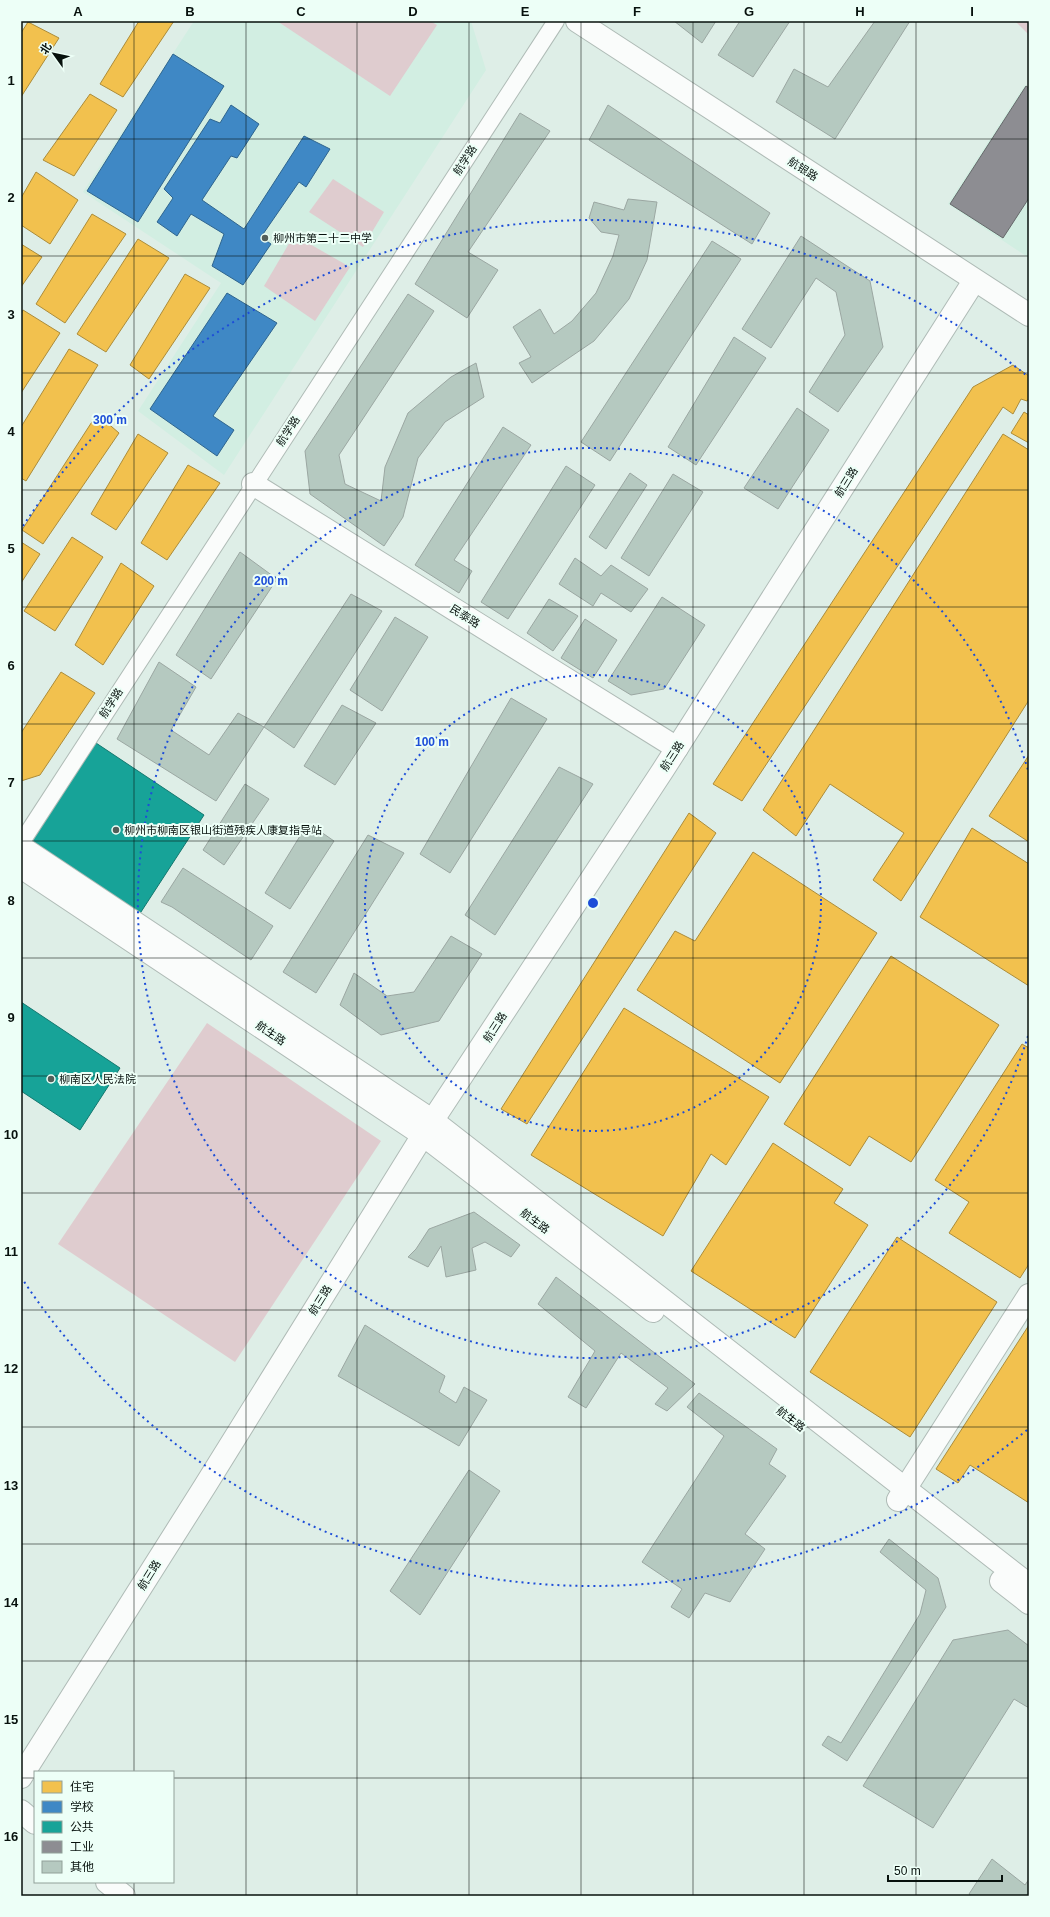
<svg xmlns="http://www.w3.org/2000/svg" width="1050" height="1917" font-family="Arial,'Noto Sans SC',sans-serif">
  <rect width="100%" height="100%" fill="#deeee7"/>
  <!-- built -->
  <g fill="#d2eee2">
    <polygon points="194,21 471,21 486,70 224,475 138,411 221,283 83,192"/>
    <polygon points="1025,85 1029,88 1029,258 948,204"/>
  </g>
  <!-- green -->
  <g fill="#dfcccf">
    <polygon points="277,21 430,21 437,25 390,96"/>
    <polygon points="1015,21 1029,21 1029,35"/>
    <polygon points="333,179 384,212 363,247 309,212"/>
    <polygon points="294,235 350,267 315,321 264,286"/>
    <polygon points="207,1023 381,1141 235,1362 58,1244"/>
  </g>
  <!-- homes -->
  <g fill="#f2c14e" stroke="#ac8c3a">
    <polygon points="139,21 174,21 123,97 100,84"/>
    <polygon points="28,22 59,38 21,97 21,33"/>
    <polygon points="90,94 117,110 74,176 43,160"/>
    <polygon points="36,172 78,200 50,244 21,225 21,198"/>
    <polygon points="92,214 126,234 65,323 36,304"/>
    <polygon points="138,239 169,258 106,352 77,334"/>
    <polygon points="21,244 42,257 21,287"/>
    <polygon points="185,274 210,288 149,379 130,365"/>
    <polygon points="23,310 60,333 21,393 21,314"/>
    <polygon points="69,349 98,365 26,481 21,478 21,427"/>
    <polygon points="1013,365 1029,376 1029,398 1027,401 1021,399 1013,414 1003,407 742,801 713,784 973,387"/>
    <polygon points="1024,412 1029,415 1029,443 1011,433"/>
    <polygon points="97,414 119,433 43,544 22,530"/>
    <polygon points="138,434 168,453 116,530 91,514"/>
    <polygon points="1003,434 1029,450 1029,700 901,901 873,880 904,833 830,784 796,836 763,810"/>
    <polygon points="188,465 220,483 167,560 141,543"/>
    <polygon points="72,537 103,557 55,631 24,611"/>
    <polygon points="21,542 40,554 21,583"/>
    <polygon points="121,563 154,586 103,665 75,645"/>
    <polygon points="61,672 95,693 40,775 21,781 21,733"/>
    <polygon points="1029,755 1029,842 989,816"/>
    <polygon points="689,813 716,833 527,1124 501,1109"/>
    <polygon points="972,828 1029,864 1029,986 920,917"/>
    <polygon points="753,852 877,933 780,1083 637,990 675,931 695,941"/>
    <polygon points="891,956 999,1025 911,1162 869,1136 850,1166 784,1124"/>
    <polygon points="624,1008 769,1097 726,1165 711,1154 663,1236 531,1155"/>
    <polygon points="1022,1044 1029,1048 1029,1264 1020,1278 949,1233 969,1202 935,1180"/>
    <polygon points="773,1143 843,1189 834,1203 868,1225 795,1338 691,1271"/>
    <polygon points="897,1237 997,1302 910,1437 810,1372"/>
    <polygon points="1029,1325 1029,1503 970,1465 958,1483 936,1469"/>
  </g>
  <!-- schools -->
  <g fill="#3f88c5" stroke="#2e648e">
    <polygon points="173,54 224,86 138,222 87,191"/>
    <polygon points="231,105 259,124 237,158 231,156 202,200 244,229 304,136 330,149 306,187 299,182 261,237 271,244 243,285 212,266 224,234 191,214 177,236 157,222 173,198 164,189 210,119 220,123"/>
    <polygon points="227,293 277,323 213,416 234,430 217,456 150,409"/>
  </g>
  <!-- public -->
  <g fill="#17a398" stroke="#12776e">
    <polygon points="96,743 204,815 139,915 28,845"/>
    <polygon points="21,1002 120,1068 80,1130 21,1091"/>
  </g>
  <!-- industry -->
  <polygon fill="#8d8d92" stroke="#65686a" points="1026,86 1029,88 1029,198 1003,238 950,204"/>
  <!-- building -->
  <g fill="#b5c9c0" stroke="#9ba7a2">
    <polygon points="674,21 716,21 702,43"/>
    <polygon points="740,21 790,21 753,77 718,55"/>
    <polygon points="875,21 910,21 835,139 776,102 794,69 828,87"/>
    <polygon points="608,105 770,213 752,244 589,140"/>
    <polygon points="520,113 550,131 468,252 498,270 467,318 415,284"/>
    <polygon points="628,199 657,202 647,260 629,299 594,341 532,383 519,363 531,357 513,327 540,309 554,334 572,321 596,293 613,256 619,235 601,232 589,218 594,202 624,210"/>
    <polygon points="801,236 870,281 883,347 838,412 809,392 845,335 836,292 816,278 771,348 742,329"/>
    <polygon points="712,241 741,259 610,461 581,442"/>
    <polygon points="408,294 434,311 339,455 345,484 381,501 385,467 408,413 451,377 476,363 484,397 445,422 418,458 403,517 384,546 310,494 305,451"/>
    <polygon points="734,337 766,358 696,465 668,447"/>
    <polygon points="797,408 829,430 778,509 744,488"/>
    <polygon points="503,427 531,445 454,560 472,571 459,593 415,565"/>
    <polygon points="566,466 595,485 508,619 481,602"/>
    <polygon points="630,473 647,485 606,549 589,537"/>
    <polygon points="673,474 703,492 649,576 621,558"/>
    <polygon points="240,552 277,579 211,679 176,655"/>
    <polygon points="575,558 601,576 611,565 648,589 631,612 601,593 593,606 559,584"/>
    <polygon points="351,594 382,611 294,748 264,727"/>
    <polygon points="662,597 705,625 664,689 631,695 608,681"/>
    <polygon points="549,599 578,616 553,651 527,633"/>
    <polygon points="395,617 428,637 382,711 350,690"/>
    <polygon points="585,619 617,640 593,678 561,658"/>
    <polygon points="159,662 196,687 171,730 209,755 238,713 264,727 216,801 117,739"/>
    <polygon points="511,698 547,719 450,873 420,854"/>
    <polygon points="342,705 376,723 335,785 304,766"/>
    <polygon points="559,767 593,784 495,935 465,915"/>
    <polygon points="245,784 269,799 224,865 203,850"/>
    <polygon points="308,823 334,841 290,909 265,893"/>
    <polygon points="368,835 404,853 316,993 283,972"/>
    <polygon points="183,868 273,926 251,960 172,907 161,902"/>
    <polygon points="451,936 482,954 439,1021 381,1035 340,1005 354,973 387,996 414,992"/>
    <polygon points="474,1212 520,1245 511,1257 485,1242 472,1248 476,1270 446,1277 441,1246 428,1267 408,1257 416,1249 429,1229"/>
    <polygon points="556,1277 695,1384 667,1411 655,1404 668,1388 621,1353 586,1408 568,1397 595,1351 538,1304"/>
    <polygon points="365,1325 445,1376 439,1392 456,1403 464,1387 487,1400 459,1446 338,1376"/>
    <polygon points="699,1393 777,1449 769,1464 786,1476 745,1534 765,1549 730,1602 705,1593 689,1618 671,1607 682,1589 642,1562 724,1436 687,1407"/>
    <polygon points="469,1470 500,1491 420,1615 390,1591"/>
    <polygon points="889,1539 938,1578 946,1607 847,1761 822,1745 828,1736 841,1743 920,1614 926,1590 880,1552"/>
    <polygon points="1008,1630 1029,1646 1029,1708 1014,1699 933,1828 863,1786 953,1640"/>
    <polygon points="992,1859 1025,1885 1029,1879 1029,1896 972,1896 969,1894"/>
  </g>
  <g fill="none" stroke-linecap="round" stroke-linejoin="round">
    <defs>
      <polyline id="street" points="21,843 556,21"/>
      <g id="secondary">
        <polyline points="577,21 1029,315"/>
        <polyline points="253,484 677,748"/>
        <polyline points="21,847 433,1121 1029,1585"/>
        <polyline points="21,867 423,1135 653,1311"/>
        <polyline points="898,1500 1029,1295"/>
        <polyline points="1001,1581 1029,1603"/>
        <polyline points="21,1777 205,1486 423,1135 663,770 974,281"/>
        <polyline points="21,1811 35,1823"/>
        <polyline points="107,1882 124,1896"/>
      </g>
    </defs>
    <!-- street casing -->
    <use href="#street" stroke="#afbbb6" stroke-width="18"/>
    <!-- secondary casing -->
    <use href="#secondary" stroke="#afbbb6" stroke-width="24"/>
    <!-- street -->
    <use href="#street" stroke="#fafcfb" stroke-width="16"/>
    <!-- secondary -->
    <use href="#secondary" stroke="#fafcfb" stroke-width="22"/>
  </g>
  <!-- grid -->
  <path fill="none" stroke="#07110d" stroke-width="1" stroke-opacity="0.55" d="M134,21v1751M246,21v1875M357,21v1875M469,21v1875M581,21v1875M693,21v1875M804,21v1875M916,21v1875M21,139h1008M21,256h1008M21,373h1008M21,490h1008M21,607h1008M21,724h1008M21,841h1008M21,958h1008M21,1076h1008M21,1193h1008M21,1310h1008M21,1427h1008M21,1544h1008M21,1661h1008M21,1778h14M173,1778h856M134,1882v14"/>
  <!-- distance rings -->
  <g fill="none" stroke="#1d4ed8" stroke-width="2" stroke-dasharray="2 4">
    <circle cx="593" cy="903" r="228"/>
    <path d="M1028 1036A455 455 0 1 1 1028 770"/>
    <path d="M1027 1430A683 683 0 0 1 23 1280M23 526A683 683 0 0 1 1027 376"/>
  </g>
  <!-- markers -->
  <g fill="#525e59" stroke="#edfff7" stroke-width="1.5">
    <circle cx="265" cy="238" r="4"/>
    <circle cx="116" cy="830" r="4"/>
    <circle cx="51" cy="1079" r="4"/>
  </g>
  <g text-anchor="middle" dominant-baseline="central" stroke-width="4" stroke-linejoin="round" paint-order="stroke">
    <!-- street labels -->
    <g font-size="11" fill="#07110d" stroke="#edfff7">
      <text transform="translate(465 160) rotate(-57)">航学路</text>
      <text transform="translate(803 169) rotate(33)">航银路</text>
      <text transform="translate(288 431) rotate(-57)">航学路</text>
      <text transform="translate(846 482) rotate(-58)">航三路</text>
      <text transform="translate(465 616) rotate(32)">民泰路</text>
      <text transform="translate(111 703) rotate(-57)">航学路</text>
      <text transform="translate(672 756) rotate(-57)">航三路</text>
      <text transform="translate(495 1027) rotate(-57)">航三路</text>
      <text transform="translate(271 1033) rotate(34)">航生路</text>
      <text transform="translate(535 1221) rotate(37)">航生路</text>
      <text transform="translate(320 1300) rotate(-58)">航三路</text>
      <text transform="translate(791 1419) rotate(38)">航生路</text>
      <text transform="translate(149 1575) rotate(-58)">航三路</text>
    </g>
    <!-- poi labels -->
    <g font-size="11" fill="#07110d" stroke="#edfff7" text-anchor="start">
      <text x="273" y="238">柳州市第二十二中学</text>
      <text x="124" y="830">柳州市柳南区银山街道残疾人康复指导站</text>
      <text x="59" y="1079">柳南区人民法院</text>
    </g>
  </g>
  <circle cx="593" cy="903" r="6" fill="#1d4ed8" stroke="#edfff7" stroke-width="2"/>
  <g font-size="12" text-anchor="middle" font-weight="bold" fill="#1d4ed8" stroke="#edfff7" stroke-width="4" stroke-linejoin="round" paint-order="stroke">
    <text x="110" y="424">300 m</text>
    <text x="271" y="585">200 m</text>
    <text x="432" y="746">100 m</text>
  </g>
  <!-- border -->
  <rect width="1050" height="1917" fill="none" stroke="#edfff7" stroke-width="44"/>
  <!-- legend -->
  <rect x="34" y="1771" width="140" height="112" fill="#edfff7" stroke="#91a099"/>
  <rect x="42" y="1781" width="20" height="12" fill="#f2c14e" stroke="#91a099"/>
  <text x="70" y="1791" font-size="12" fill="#07110d">住宅</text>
  <rect x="42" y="1801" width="20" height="12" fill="#3f88c5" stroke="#91a099"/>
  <text x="70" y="1811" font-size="12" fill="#07110d">学校</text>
  <rect x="42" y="1821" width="20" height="12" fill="#17a398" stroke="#91a099"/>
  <text x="70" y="1831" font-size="12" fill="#07110d">公共</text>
  <rect x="42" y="1841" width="20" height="12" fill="#8d8d92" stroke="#91a099"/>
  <text x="70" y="1851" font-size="12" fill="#07110d">工业</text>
  <rect x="42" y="1861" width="20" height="12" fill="#b5c9c0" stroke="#91a099"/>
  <text x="70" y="1871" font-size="12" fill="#07110d">其他</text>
  <!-- north arrow -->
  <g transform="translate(54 54) rotate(303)" stroke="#edfff7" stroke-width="3" paint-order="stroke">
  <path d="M0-3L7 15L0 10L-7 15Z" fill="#07110d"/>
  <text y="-6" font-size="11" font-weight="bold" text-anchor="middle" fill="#07110d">北</text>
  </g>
  <!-- scale -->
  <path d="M888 1875v6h114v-6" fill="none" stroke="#07110d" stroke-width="2"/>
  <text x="894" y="1875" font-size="12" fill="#07110d" stroke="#edfff7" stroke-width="3" paint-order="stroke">50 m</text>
  <rect x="22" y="22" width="1006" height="1873" fill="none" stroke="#07110d" stroke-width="1.5"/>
  <g font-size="13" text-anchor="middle" font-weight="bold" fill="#07110d">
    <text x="78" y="16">A</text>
    <text x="190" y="16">B</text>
    <text x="301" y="16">C</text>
    <text x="413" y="16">D</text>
    <text x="525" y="16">E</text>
    <text x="637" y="16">F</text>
    <text x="749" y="16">G</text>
    <text x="860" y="16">H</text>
    <text x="972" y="16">I</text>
    <text x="11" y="85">1</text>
    <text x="11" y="202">2</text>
    <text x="11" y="319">3</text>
    <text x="11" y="436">4</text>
    <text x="11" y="553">5</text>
    <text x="11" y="670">6</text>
    <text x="11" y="787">7</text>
    <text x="11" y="905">8</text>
    <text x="11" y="1022">9</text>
    <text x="11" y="1139">10</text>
    <text x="11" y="1256">11</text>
    <text x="11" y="1373">12</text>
    <text x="11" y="1490">13</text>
    <text x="11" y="1607">14</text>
    <text x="11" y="1724">15</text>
    <text x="11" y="1841">16</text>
  </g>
</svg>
